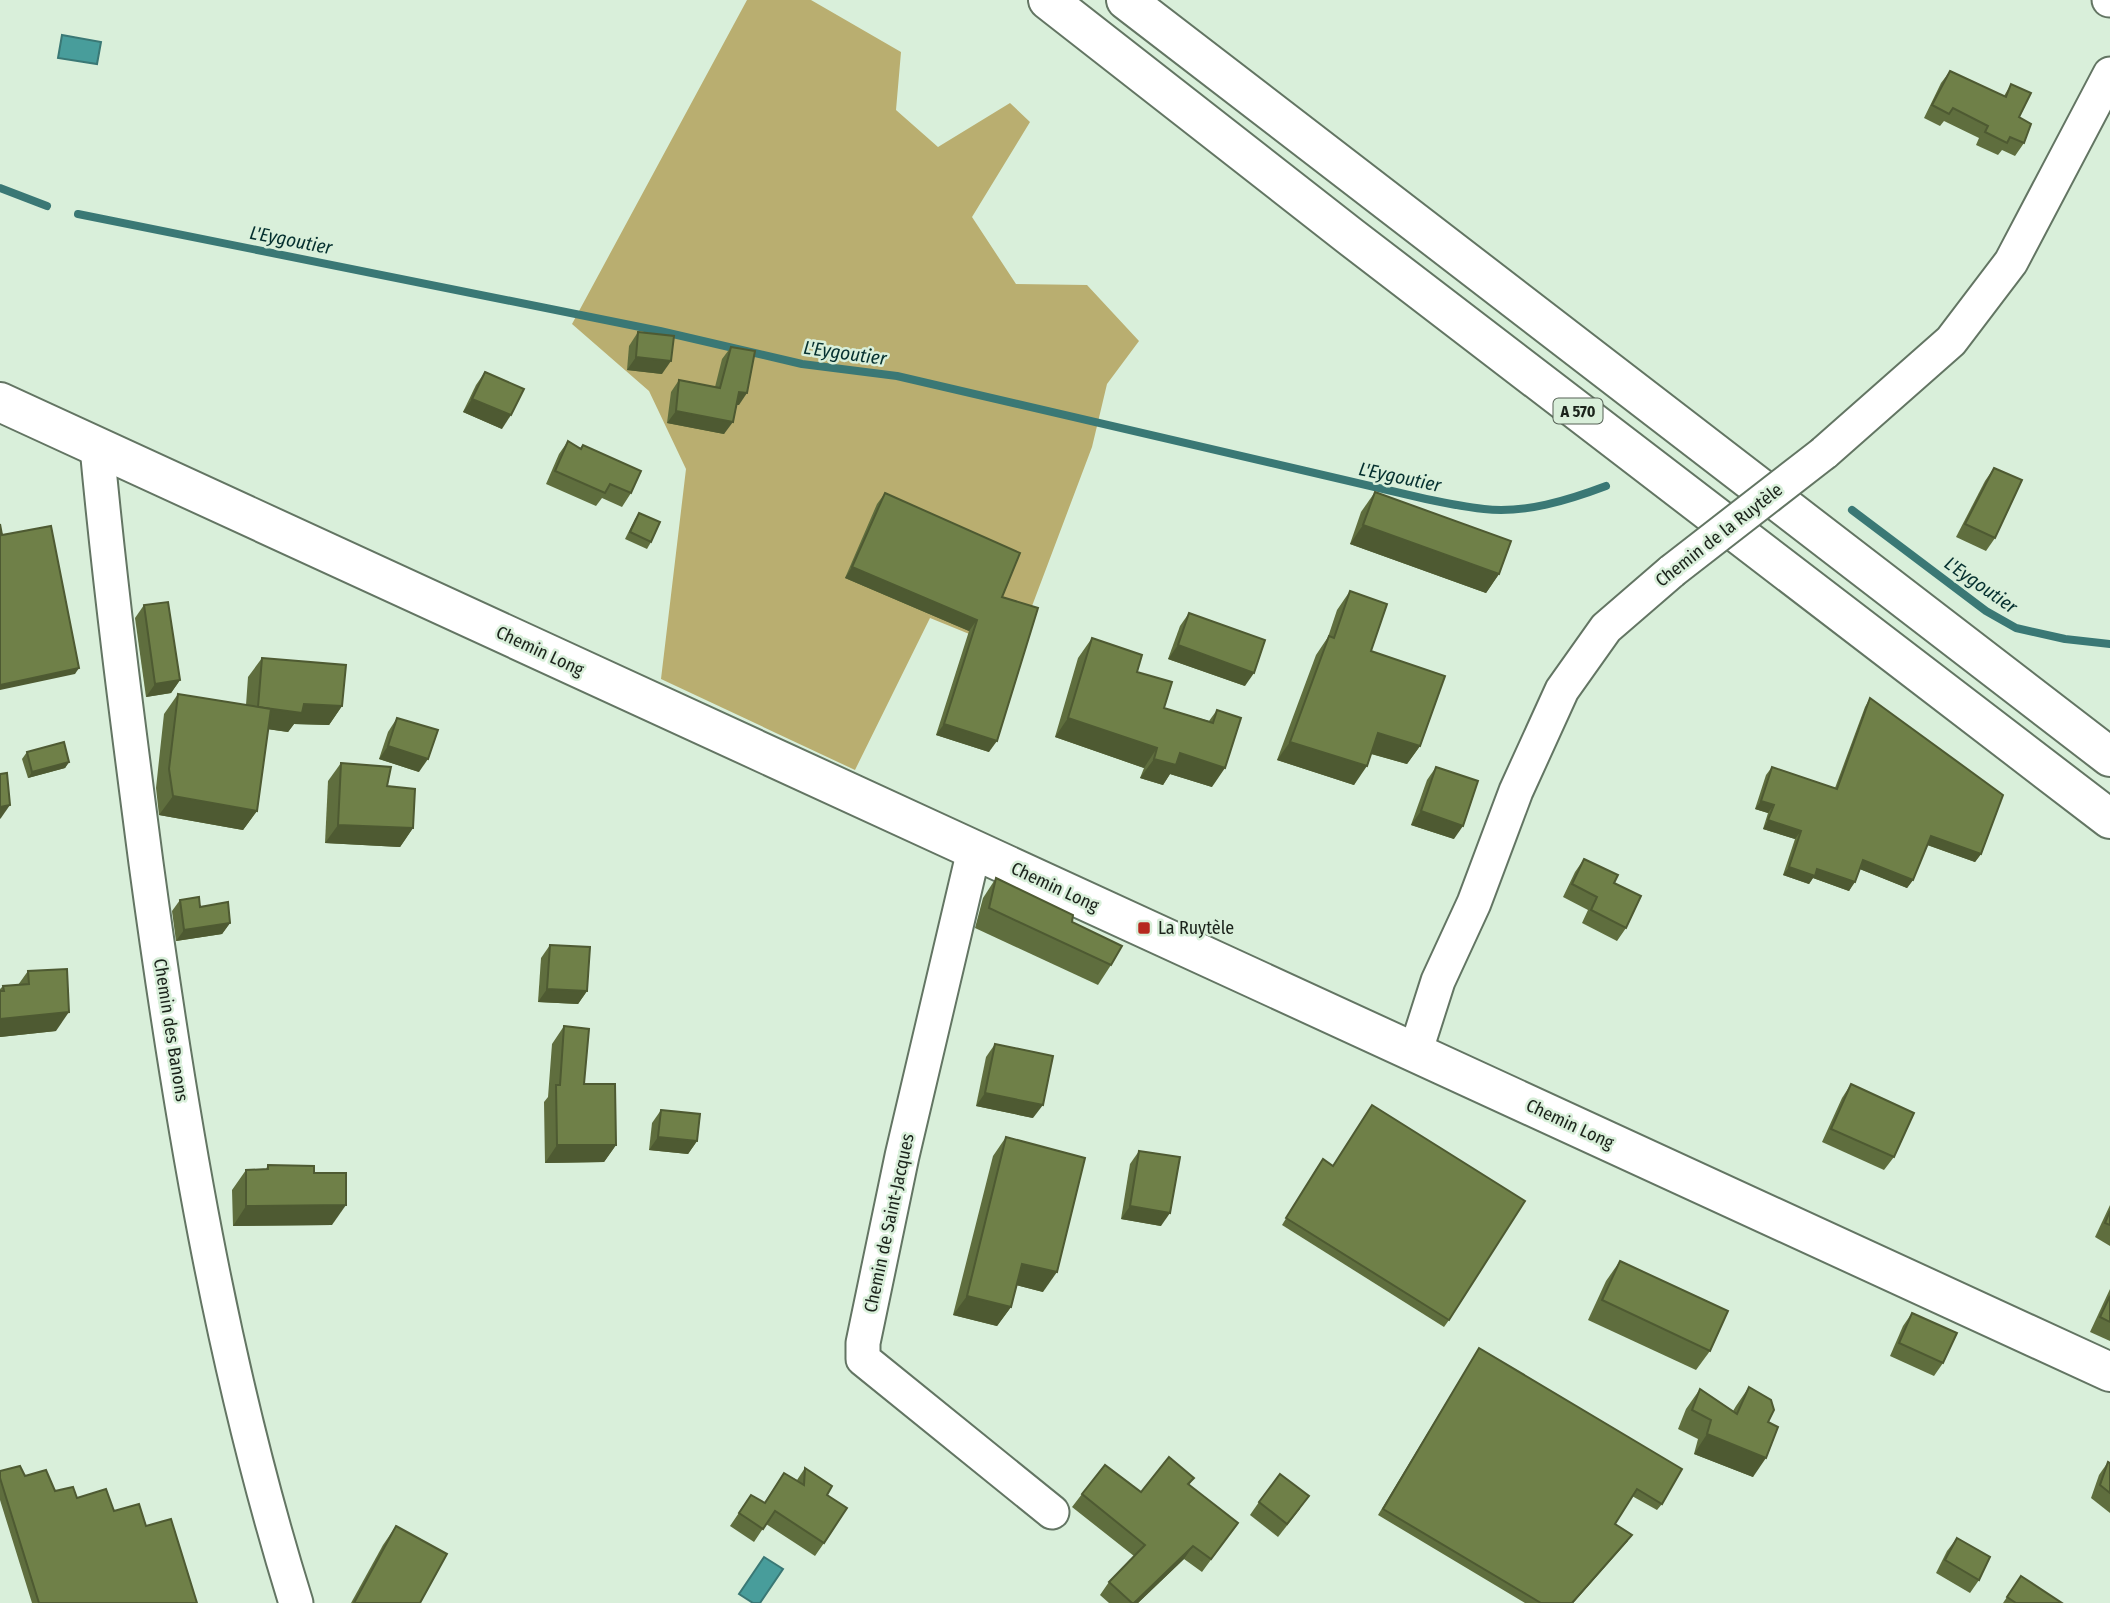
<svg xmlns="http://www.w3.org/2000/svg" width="2110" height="1603" font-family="'Fira Sans Condensed',sans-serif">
  <rect width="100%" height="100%" fill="#d9efda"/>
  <!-- forest -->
  <polygon fill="#b9ae70" points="747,0 811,0 901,52 896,110 938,147 1010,103 1030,122 972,217 1016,284 1087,285 1139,341 1107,384 1092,447 1029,614 984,640 930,618 855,770 661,679 686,469 649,391 572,324"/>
  <!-- water -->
  <g fill="#489d9b" stroke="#3a7875" stroke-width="2">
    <polygon points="62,35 101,42 97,64 58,58"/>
    <polygon points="764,1557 783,1569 760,1603 753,1603 739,1594"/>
  </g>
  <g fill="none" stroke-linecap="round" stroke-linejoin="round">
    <!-- stream -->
    <g stroke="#3a7875" stroke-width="8">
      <polyline points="0,188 47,206"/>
      <path d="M78,214l582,117 142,33 95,12 529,123c19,4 39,8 58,10 40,5 85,-9 122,-23"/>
      <polyline points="1852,510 1986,611 2016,628 2065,639 2110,644"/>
    </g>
    <defs>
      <g id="minor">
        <polyline points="2109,0 2110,0"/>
        <path d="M97,447c13,140 31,278 49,416 34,250 75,499 150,740"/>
        <polyline points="1824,453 1951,341 2011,262 2110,74"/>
        <polyline points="974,850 902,1156 863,1343 863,1359 1052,1512"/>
        <polyline points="1415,1053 1438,981 1474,903 1516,791 1562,690 1606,628 1672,571"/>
      </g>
      <polyline id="major" points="0,402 2110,1372"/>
      <g id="highway">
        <polyline points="1048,0 1351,237 2110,819"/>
        <polyline points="1126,0 2110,757"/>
      </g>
    </defs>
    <!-- minor casing -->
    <use href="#minor" stroke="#637563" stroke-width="37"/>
    <!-- major casing -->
    <use href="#major" stroke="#637563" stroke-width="42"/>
    <!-- highway casing -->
    <use href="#highway" stroke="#637563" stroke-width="42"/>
    <!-- minor -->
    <use href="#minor" stroke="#fff" stroke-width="33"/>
    <!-- major -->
    <use href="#major" stroke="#fff" stroke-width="38"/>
    <!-- highway -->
    <use href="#highway" stroke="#fff" stroke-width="38"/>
    <defs>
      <polyline id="minor-bridge" points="1672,571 1824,453"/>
    </defs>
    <!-- minor-bridge casing -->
    <use href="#minor-bridge" stroke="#637563" stroke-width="37" stroke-linecap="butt"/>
    <!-- minor-bridge -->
    <use href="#minor-bridge" stroke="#fff" stroke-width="33"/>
  </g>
  <!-- wall -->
  <g fill="#5f6e3e">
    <polygon points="1950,71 2004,96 2011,84 2024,143 2015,156 2002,150 1998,155 1976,145 1979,138 1944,121 1940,126 1924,118 1941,83"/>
    <polygon points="638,332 662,374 627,370 629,346"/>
    <polygon points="731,347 739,405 736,405 724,434 667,423 671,392 679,380 715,387 722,359"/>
    <polygon points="485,372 502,429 463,412 476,385"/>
    <polygon points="568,441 580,448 583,445 631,493 622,507 602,498 596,506 546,484 559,454"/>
    <polygon points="1994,468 1995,538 1986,551 1956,537 1985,481"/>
    <polygon points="1375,492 1499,574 1486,593 1350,544 1361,512"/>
    <polygon points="885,493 1002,597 989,752 936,735 969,631 845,578 877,504"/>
    <polygon points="639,513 651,542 647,549 625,539 635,519"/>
    <polygon points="1350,591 1371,651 1420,746 1407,764 1371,754 1354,785 1277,760 1316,655 1328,637 1337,610"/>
    <polygon points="144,605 180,680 171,693 146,697 135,618"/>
    <polygon points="1189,613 1245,686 1168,659 1180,626"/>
    <polygon points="1092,638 1137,672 1164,708 1209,721 1217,710 1212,787 1170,774 1163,785 1140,778 1144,768 1055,737 1078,658"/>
    <polygon points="262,658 342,706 329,725 294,724 288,732 268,729 257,811 243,830 159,815 156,788 164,714 178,694 246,705 248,677"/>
    <polygon points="1870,698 1981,854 1975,862 1927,845 1913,880 1907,888 1860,869 1849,891 1813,878 1809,884 1783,875 1795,839 1763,829 1768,813 1755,809 1766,775 1772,767 1835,788 1865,707"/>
    <polygon points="397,718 419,772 379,759 388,732"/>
    <polygon points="27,752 69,762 65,768 28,778 22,759"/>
    <polygon points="341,763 387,786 413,828 400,847 325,843 328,781"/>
    <polygon points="1436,767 1454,839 1411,825 1427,780"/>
    <polygon points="1584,859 1626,928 1617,941 1582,923 1588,910 1563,897 1575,872"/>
    <polygon points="996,878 1072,922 1111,965 1098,985 975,928 983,898"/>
    <polygon points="180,900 200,907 230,923 222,934 176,941 172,911"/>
    <polygon points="550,945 587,991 578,1004 538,1002 541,958"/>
    <polygon points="28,971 56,1031 0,1037 0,989 3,986 18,985"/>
    <polygon points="564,1026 584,1084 616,1145 604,1162 545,1163 544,1102 548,1097 552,1044"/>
    <polygon points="995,1044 1033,1118 976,1106 986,1057"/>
    <polygon points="1851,1084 1894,1157 1884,1170 1822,1142 1842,1098"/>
    <polygon points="661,1110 697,1141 688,1154 649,1150 652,1123"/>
    <polygon points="1006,1137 1043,1292 1016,1285 1011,1307 997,1326 953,1315 993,1156"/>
    <polygon points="1139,1151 1161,1226 1121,1219 1130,1164"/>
    <polygon points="268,1165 332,1225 233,1226 232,1190 246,1170 266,1169"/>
    <polygon points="1318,1166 1449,1320 1444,1327 1282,1225"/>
    <polygon points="2110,1205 2110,1246 2095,1237"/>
    <polygon points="1620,1261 1710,1351 1696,1370 1588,1320 1606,1281"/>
    <polygon points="2110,1289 2110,1341 2090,1332"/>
    <polygon points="1912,1313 1943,1363 1934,1376 1890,1356 1903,1326"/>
    <polygon points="1479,1348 1662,1504 1657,1510 1632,1496 1615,1524 1628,1541 1573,1603 1525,1603 1378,1515"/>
    <polygon points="1749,1387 1768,1422 1753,1477 1694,1454 1698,1439 1678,1429 1686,1409 1700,1389 1733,1411 1736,1406"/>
    <polygon points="2108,1462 2110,1463 2110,1513 2091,1498 2099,1475"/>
    <polygon points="805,1468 827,1495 824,1543 815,1556 766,1524 754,1542 730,1526 751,1495 764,1503 784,1473 797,1480"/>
    <polygon points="0,1471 25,1476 55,1491 114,1511 146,1526 197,1603 32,1603 0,1500"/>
    <polygon points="1194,1478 1189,1485 1238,1523 1202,1572 1184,1559 1138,1603 1109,1603 1100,1595 1109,1582 1134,1556 1072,1507 1082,1494 1141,1492"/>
    <polygon points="1259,1502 1300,1509 1278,1537 1250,1515"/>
    <polygon points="396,1526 420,1603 351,1603 383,1545"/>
    <polygon points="1957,1538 1979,1580 1970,1593 1936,1573 1947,1551"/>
    <polygon points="2021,1576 2062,1603 2003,1603"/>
  </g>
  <!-- shaded-wall -->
  <g fill="#4e5a32">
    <polygon points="636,357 671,361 662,374 627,370"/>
    <polygon points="739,392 747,393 739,405 730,404"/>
    <polygon points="472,399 511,415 502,429 463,412"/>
    <polygon points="676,411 733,422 724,434 667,423"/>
    <polygon points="1363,525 1499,574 1486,593 1350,544"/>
    <polygon points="852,567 977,620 969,631 845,578"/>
    <polygon points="1178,645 1254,673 1245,686 1168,659"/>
    <polygon points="79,668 75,674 0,690 0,685"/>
    <polygon points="180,680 171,693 146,697 155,684"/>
    <polygon points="304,704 342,706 329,725 294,724 288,732 244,726 258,707"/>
    <polygon points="1068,718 1157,748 1144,768 1055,737"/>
    <polygon points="944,724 997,741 989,752 936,735"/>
    <polygon points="1378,733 1420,746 1407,764 1365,752"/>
    <polygon points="1290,742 1367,766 1354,785 1277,760"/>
    <polygon points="388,746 428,759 419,772 379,759"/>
    <polygon points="1180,753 1225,768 1212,787 1170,774 1163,785 1140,778 1154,759"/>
    <polygon points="69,762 65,768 28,778 32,772"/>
    <polygon points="173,796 257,811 243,830 159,815"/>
    <polygon points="1761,801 1774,805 1768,813 1755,809"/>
    <polygon points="10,805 1,818 0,819 0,807"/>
    <polygon points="1421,811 1463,826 1454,839 1411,825"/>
    <polygon points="1768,820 1801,831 1795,839 1763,829"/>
    <polygon points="338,825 413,828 400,847 325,843"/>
    <polygon points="1931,836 1981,854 1975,862 1925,844"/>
    <polygon points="1863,860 1913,880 1907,888 1857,868"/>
    <polygon points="1789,867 1817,869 1855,882 1849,891 1813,878 1809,884 1783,875"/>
    <polygon points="230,923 222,934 176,941 184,930"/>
    <polygon points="547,989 587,991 578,1004 538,1002"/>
    <polygon points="69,1012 56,1031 0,1037 0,1019"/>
    <polygon points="985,1093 1043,1105 1033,1118 976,1106"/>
    <polygon points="658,1137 697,1141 688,1154 649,1150"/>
    <polygon points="557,1145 616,1145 604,1162 545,1163"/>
    <polygon points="346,1205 332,1225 233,1226 246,1206"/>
    <polygon points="1130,1206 1170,1213 1161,1226 1121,1219"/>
    <polygon points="1022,1264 1057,1272 1043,1292 1008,1283"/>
    <polygon points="967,1296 1011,1307 997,1326 953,1315"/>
    <polygon points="1707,1434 1766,1458 1753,1477 1694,1454"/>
    <polygon points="1632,1535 1573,1603 1572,1603"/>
    <polygon points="1193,1546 1184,1559 1138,1603 1134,1603"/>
  </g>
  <!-- building -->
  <g fill="#6f8048" stroke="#4e5a32" stroke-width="2">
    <polygon points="1950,71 2006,97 2011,84 2031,93 2019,117 2031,124 2024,143 2010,137 2007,143 1985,132 1988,126 1953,108 1949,114 1932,105"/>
    <polygon points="638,332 674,336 671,361 636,357"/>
    <polygon points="731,347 755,351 747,393 739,392 733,422 676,411 679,380 720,388"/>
    <polygon points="485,372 524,389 511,415 472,399"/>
    <polygon points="568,441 581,449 583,445 641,471 631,493 610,484 605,493 555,471"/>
    <polygon points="1994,468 2022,480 1995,538 1965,524"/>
    <polygon points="1375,492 1511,541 1499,574 1363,525"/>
    <polygon points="885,493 1020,553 1002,597 1038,608 997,741 944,724 977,620 852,567"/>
    <polygon points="639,513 660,522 651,542 630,532"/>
    <polygon points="0,524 2,535 51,526 79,668 0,685"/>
    <polygon points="1350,591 1387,604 1371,651 1445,676 1420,746 1378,733 1367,766 1290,742 1329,636 1334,638"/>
    <polygon points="168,602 180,680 155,684 144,605"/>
    <polygon points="1189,613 1265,640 1254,673 1178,645"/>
    <polygon points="1092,638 1142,655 1137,672 1172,682 1164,708 1213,723 1217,710 1241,718 1225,768 1180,753 1176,765 1154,759 1157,748 1068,718"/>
    <polygon points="262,658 346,665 342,706 304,704 302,713 258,707"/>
    <polygon points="178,694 271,709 257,811 173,796 169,769"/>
    <polygon points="1870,698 2003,795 1981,854 1931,836 1913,880 1863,860 1855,882 1817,869 1815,876 1789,867 1801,831 1768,820 1774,805 1761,801 1772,767 1837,789"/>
    <polygon points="397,718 438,730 428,759 388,746"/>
    <polygon points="64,742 69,762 32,772 27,752"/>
    <polygon points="341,763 391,767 387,786 415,789 413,828 338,825"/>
    <polygon points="1436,767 1478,781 1463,826 1421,811"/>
    <polygon points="7,773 10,805 0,807 0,774"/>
    <polygon points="1584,859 1618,875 1614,883 1641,896 1626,928 1591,910 1597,897 1572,884"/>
    <polygon points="996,878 1073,915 1072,922 1122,946 1111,965 989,908"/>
    <polygon points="199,897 200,907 228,902 230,923 184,930 180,900"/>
    <polygon points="550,945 590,947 587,991 547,989"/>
    <polygon points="67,969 69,1012 0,1019 0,991 4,991 3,986 29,984 28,971"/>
    <polygon points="564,1026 589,1029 584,1084 615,1084 616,1145 557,1145 556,1085 560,1085"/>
    <polygon points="995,1044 1053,1056 1043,1105 985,1093"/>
    <polygon points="1851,1084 1914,1113 1894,1157 1831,1129"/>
    <polygon points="1372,1105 1525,1201 1449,1320 1286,1218 1323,1159 1333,1166"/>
    <polygon points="661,1110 700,1114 697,1141 658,1137"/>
    <polygon points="1006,1137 1085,1158 1057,1272 1022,1264 1011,1307 967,1296"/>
    <polygon points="1139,1151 1180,1157 1170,1213 1130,1206"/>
    <polygon points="268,1165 314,1166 314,1173 346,1173 346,1205 246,1206 246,1170 268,1169"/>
    <polygon points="2110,1211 2110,1225 2105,1223"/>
    <polygon points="1620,1261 1728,1311 1710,1351 1602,1300"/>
    <polygon points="2110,1296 2110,1322 2100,1317"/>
    <polygon points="1912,1313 1957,1333 1943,1363 1899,1343"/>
    <polygon points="1479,1348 1682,1469 1662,1504 1637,1489 1615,1524 1632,1535 1572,1603 1541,1603 1383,1509"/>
    <polygon points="1749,1387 1771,1400 1774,1410 1768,1422 1778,1427 1766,1458 1707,1434 1711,1420 1692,1410 1700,1389 1737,1414"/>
    <polygon points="1169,1457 1194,1478 1188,1484 1238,1523 1211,1559 1193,1546 1134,1603 1132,1603 1109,1582 1145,1545 1082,1494 1105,1465 1141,1492"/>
    <polygon points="2108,1462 2110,1463 2110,1493 2100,1485"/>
    <polygon points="20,1466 25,1476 46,1470 55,1491 73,1487 77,1498 106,1489 114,1511 139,1504 146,1526 171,1519 197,1603 39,1603 0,1478 0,1471"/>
    <polygon points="805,1468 832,1486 827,1495 847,1508 824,1543 775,1511 763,1529 739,1513 751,1495 765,1503 784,1473 804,1485"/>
    <polygon points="1280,1474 1309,1496 1287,1524 1259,1502"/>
    <polygon points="396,1526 447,1554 420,1603 354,1603"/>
    <polygon points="1957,1538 1990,1557 1979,1580 1945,1560"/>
    <polygon points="2021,1576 2062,1603 2016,1603 2007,1597"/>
  </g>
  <!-- markers -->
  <rect fill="#b6281e" stroke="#d9efda" stroke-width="2.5" x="1137" y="921" width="14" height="14" rx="3.5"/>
  <g text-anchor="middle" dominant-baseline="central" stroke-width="5" stroke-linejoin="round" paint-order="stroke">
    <!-- shield labels -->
    <rect fill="#d9efda" stroke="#546054" stroke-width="2" x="1553.5" y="398.5" width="49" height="25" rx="5"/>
    <g font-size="16" font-weight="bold" fill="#1b231b">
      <text x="1578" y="411">A 570</text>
    </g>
    <!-- street labels -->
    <g font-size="18" fill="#1b231b" stroke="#d9efda">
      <text transform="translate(1719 535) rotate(-38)">Chemin de la Ruytèle</text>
      <text transform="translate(540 651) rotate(25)">Chemin Long</text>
      <text transform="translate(1055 887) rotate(25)">Chemin Long</text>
      <text transform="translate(171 1030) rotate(81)">Chemin des Banons</text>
      <text transform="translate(1570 1124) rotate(25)">Chemin Long</text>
      <text transform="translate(889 1223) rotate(-78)">Chemin de Saint-Jacques</text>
    </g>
    <!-- poi labels -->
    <g font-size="18" fill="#1b231b" stroke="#d9efda" text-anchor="start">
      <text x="1158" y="928">La Ruytèle</text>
    </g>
    <!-- water labels -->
    <g font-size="19" font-style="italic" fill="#05302f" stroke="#d9efda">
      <text transform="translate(291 240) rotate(11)">L'Eygoutier</text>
      <text transform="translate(845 353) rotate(8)">L'Eygoutier</text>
      <text transform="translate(1400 477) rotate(12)">L'Eygoutier</text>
      <text transform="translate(1981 585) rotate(35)">L'Eygoutier</text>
    </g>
  </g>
</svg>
